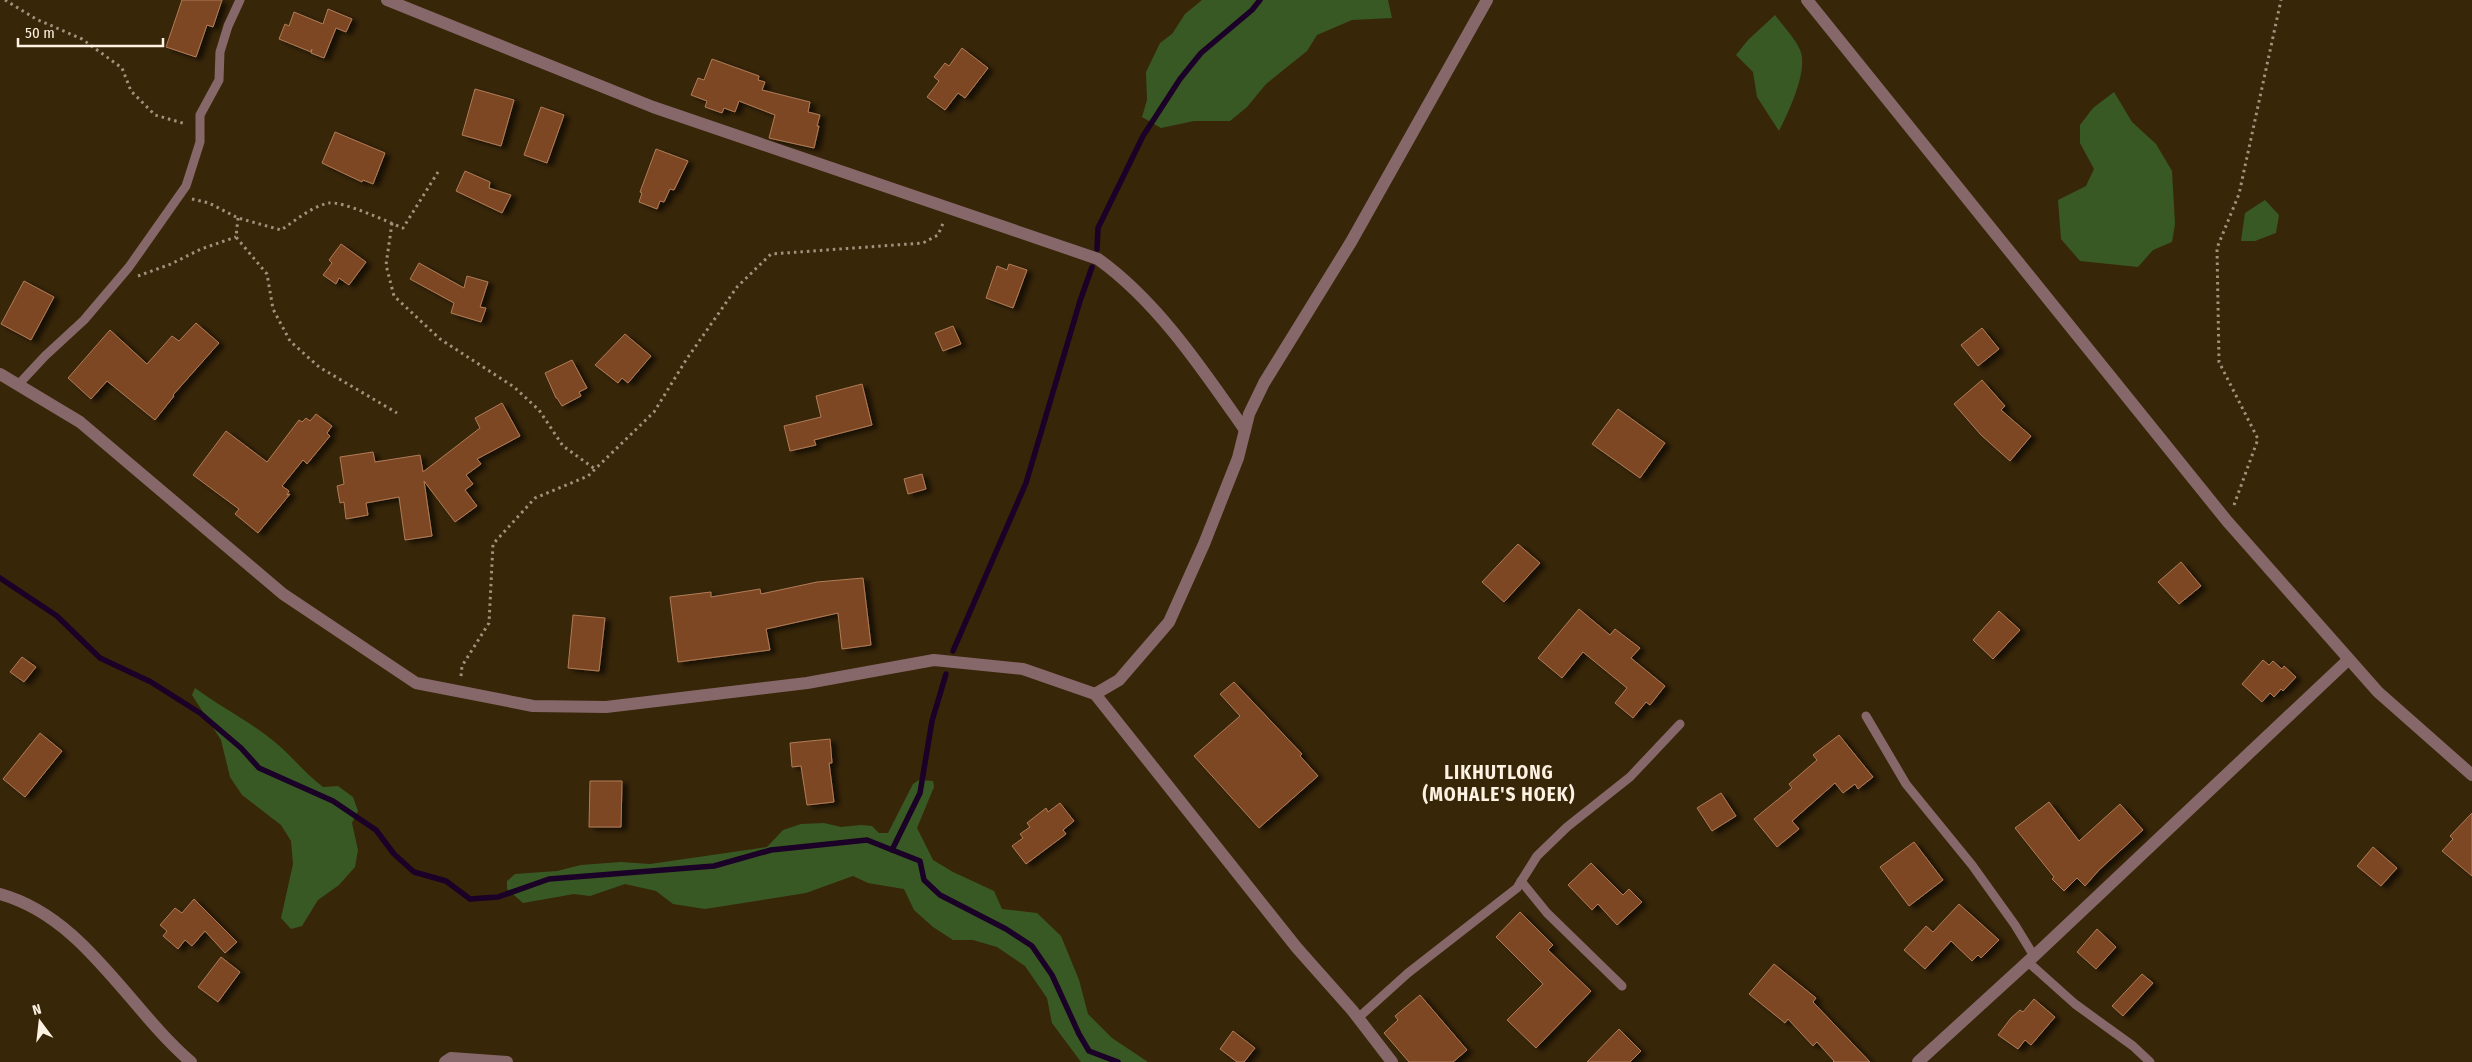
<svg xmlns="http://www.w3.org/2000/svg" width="2472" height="1062" font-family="'Fira Sans Condensed',sans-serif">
  <defs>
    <filter id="shadow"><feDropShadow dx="5.5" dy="3" stdDeviation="2.5" flood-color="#0009"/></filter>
  </defs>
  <rect width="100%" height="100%" fill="#382609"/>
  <!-- forest -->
  <g fill="#395924">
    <polygon points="1202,0 1388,0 1392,18 1352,20 1317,35 1307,51 1266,84 1247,107 1230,121 1194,121 1161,128 1142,117 1147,100 1146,72 1160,43 1172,34 1185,14"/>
    <path d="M1775,15c8,11 20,23 25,35 9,20 -12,63 -21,81l-22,-34 -4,-25 -17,-17 12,-15z"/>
    <polygon points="2114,92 2132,122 2156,144 2172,171 2175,224 2172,242 2153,250 2138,267 2080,261 2061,239 2058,200 2086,186 2094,169 2080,143 2080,125 2093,108"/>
    <polygon points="2265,200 2279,215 2276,233 2255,241 2241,241 2245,213"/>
    <path d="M195,688c23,17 48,30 71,47 21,15 36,36 57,52l15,-1 15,11 5,14 -6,12 6,27 -3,17 -16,18 -21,15 -16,26 -11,3 -10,-11 12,-54 -2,-23 -10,-16 -39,-30 -12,-18 -9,-37 -29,-45z"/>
    <polygon points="919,780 933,781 934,787 917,828 933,860 953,872 994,891 1002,909 1037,913 1061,936 1079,980 1088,1014 1112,1038 1148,1062 1081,1062 1052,1023 1047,998 1025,966 997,947 973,940 953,940 933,927 914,910 904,889 868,883 853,876 806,893 705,909 673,904 656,891 625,884 590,896 574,894 523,903 507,889 507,881 515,874 557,871 581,865 621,862 650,864 767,847 783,830 801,824 824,823 841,827 861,825 872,826 879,833 888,833 913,784"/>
  </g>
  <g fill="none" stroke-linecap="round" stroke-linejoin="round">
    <!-- stream -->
    <g stroke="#1b0027" stroke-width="5.5">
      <polyline points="1097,249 1098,228 1143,136 1180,79 1201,53 1252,10 1260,0"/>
      <polyline points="0,578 57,616 100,658 151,682 200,713 241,748 259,768 333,801 376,830 394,854 414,872 446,881 470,899 498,897 549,879 714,866 771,850 867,840 920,861 924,880 940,895 1006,929 1032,946 1052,975 1079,1034 1089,1051 1118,1062"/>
      <polyline points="953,651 1026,483 1080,301 1092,267"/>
      <polyline points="892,850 920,793 932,721 946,674"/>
    </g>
  </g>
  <!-- building -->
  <g fill="#7b4720" stroke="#b17c58" filter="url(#shadow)">
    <polygon points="182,0 222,0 213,27 207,25 196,57 166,47"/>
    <polygon points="328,9 352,19 346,32 336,28 324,58 311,53 312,49 311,52 279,39 285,24 289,26 294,12 323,24"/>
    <polygon points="962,48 988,68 965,98 958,93 945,110 927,97 939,81 934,77 945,63 949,66"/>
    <polygon points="712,59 759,76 758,80 765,82 762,90 810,102 808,112 820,115 817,126 819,126 814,148 769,138 775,115 739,101 735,112 724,108 722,113 705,107 707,101 691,95 698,78 704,80"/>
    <polygon points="475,89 514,100 501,146 462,135"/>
    <polygon points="541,107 564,115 547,163 524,155"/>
    <polygon points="335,132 385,153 373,184 363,180 362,182 322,163"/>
    <polygon points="656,149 688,161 674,190 670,189 664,202 660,201 657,209 639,202 642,193 640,192"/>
    <polygon points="465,171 490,182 489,188 511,195 502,213 456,191"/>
    <polygon points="341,244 366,262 349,285 339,278 336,284 323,275 332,263 329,260"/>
    <polygon points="419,263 464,288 467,276 488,282 480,307 486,308 481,322 451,313 454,303 410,279"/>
    <polygon points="1009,264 1027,270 1013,308 986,298 997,266 1007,270"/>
    <polygon points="24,281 54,297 31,340 1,324"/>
    <polygon points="196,323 219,343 173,395 174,396 155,420 107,381 91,399 68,378 110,330 147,364 172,336 179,341"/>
    <polygon points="953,326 961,344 943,351 935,333"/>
    <polygon points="1982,328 1999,349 1978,366 1961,345"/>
    <polygon points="625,334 651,356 628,383 622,378 618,383 595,365"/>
    <polygon points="572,360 587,388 579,392 581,396 562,406 557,398 556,398 545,373"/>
    <polygon points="1982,380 2005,406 2001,410 2031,436 2010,461 1981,435 1954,404"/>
    <polygon points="862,384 872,425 814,440 816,445 790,451 784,426 821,417 816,396"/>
    <polygon points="502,403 520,436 477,459 481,464 466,475 473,484 465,490 477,506 455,522 424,481 432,536 405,540 399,497 366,503 368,515 346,519 344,502 340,503 337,486 344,484 340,457 373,452 375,462 420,455 423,472 480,428 475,418"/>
    <polygon points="1618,409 1665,443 1640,478 1592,444"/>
    <polygon points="316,414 332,426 327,433 330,436 307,464 303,460 282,486 289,491 287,495 290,494 258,533 235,514 239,509 193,475 226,431 267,462 299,420 302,422 306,418 310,421"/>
    <polygon points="922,474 926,489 908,494 904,479"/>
    <polygon points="1518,544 1540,563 1504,602 1482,582"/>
    <polygon points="2181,562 2201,586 2179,604 2158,582"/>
    <polygon points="863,578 871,645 842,649 838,613 766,629 770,650 678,662 670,597 711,592 711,597 760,589 761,594 817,582"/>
    <polygon points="1579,609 1610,635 1615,629 1640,648 1631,658 1665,686 1650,705 1646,702 1633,718 1615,703 1627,688 1583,652 1562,678 1538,658"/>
    <polygon points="1999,611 2020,630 1993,659 1973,640"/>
    <polygon points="573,615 605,618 599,671 568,668"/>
    <polygon points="22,657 36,667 24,682 10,672"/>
    <polygon points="2263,660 2269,665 2273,661 2282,669 2284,666 2296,677 2283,691 2281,689 2274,697 2270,693 2262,702 2242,684"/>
    <polygon points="1234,682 1302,754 1300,756 1318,776 1259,828 1194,756 1240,716 1220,694"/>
    <polygon points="40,733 62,751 25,797 3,779"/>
    <polygon points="1839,735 1873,777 1858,789 1855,784 1843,793 1835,783 1792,821 1799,829 1777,847 1754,819 1792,788 1789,784 1817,760 1813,755"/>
    <polygon points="830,739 832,763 829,763 834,802 807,805 801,766 792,767 790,743"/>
    <polygon points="590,781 622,781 621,827 589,827"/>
    <polygon points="1721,793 1736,816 1712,831 1697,808"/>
    <polygon points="2049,802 2079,841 2120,804 2143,830 2099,870 2085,886 2077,878 2064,891 2052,879 2054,877 2015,828"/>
    <polygon points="1060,803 1074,821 1063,830 1066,834 1026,864 1012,846 1023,838 1020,834 1030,827 1027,823 1046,808 1048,812"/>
    <polygon points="2472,813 2472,876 2442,851 2453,839 2450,836"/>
    <polygon points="1914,842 1943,880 1909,906 1880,867"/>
    <polygon points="2373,847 2397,868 2381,886 2357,866"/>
    <polygon points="1591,863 1623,895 1629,889 1642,902 1617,925 1598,904 1592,910 1568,885"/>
    <polygon points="194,899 237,942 225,953 205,931 192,946 185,940 178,949 163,936 167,931 160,925 175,908 182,913"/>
    <polygon points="1959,904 1999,940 1981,958 1978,955 1972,961 1951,941 1925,969 1904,950 1926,926 1933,932"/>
    <polygon points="1520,912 1553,945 1548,950 1591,991 1536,1048 1507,1020 1543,984 1496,937"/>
    <polygon points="2097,929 2116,947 2096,969 2077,952"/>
    <polygon points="221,957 240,972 218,1002 198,987"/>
    <polygon points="1774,964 1816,998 1813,1002 1870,1062 1833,1062 1834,1061 1817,1042 1813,1046 1788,1019 1785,1023 1749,994"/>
    <polygon points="2142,974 2153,983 2123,1016 2112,1006"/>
    <polygon points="1420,995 1467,1050 1453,1062 1409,1062 1384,1033 1398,1020 1395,1016"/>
    <polygon points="2034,999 2055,1017 2031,1045 2025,1040 2018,1049 1998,1035 2011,1018 2020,1010 2023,1012"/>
    <polygon points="1619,1029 1641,1051 1630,1062 1587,1062"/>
    <polygon points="1233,1031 1255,1048 1244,1062 1237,1062 1220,1049"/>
  </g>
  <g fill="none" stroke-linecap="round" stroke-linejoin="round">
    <!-- path -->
    <g stroke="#a1927c" stroke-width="3" stroke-dasharray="2.5 4" stroke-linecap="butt">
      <polyline points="5,0 36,19 82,39 122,68 131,91 155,115 186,124"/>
      <path d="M192,199l17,4 29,15 43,12c14,-9 31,-24 48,-27 14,-2 59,19 74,25l35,-56"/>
      <polyline points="238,218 236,237 267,274 273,309 290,341 319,367 397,413"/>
      <polyline points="392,223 386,265 394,296 440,339 514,387 539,410 563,446 595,469"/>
      <polyline points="138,276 171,264 201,249 236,237"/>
      <polyline points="2234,505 2258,439 2219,362 2217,248 2239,194 2281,0"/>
      <polyline points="461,676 462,666 489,623 493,544 535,498 588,476 654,412 686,360 737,287 771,254 923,243 938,235 944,221"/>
    </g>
    <!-- service -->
    <g stroke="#87686a" stroke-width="9">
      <polyline points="18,385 45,356 84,320 129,267 186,186 200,142 200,115 219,80 220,52 228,26 240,0"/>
      <polyline points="1866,716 1906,784 1972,865 2015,925 2034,956"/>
      <polyline points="1521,881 1547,913 1622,986"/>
      <polyline points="2028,962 2075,1004 2133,1046 2150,1062"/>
      <polyline points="1358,1018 1408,973 1517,888 1537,856 1567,827 1630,777 1680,724"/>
    </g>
    <!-- minor -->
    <g stroke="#87686a" stroke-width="12">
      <path d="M387,0l266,107 445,152c60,43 105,111 147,171"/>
      <polyline points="1807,0 2227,521 2378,692 2472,775"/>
      <polyline points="0,374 80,422 283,594 416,683 533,706 606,707 807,683 934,660 1023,669 1095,694 1297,948 1352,1010 1392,1062"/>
      <polyline points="1095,694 1119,680 1169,622 1204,544 1238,458 1249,414 1264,383 1351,242 1487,0"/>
      <path d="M0,894c84,23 128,114 191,168"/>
      <polyline points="445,1062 451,1058 507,1062"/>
      <polyline points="1918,1062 2034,956 2348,660"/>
    </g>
  </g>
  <g text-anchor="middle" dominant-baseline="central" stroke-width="4.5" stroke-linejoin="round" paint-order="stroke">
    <!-- district labels -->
    <g font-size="19" font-weight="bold" letter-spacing="1" fill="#fef2e2" stroke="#382609">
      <text x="1499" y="772">LIKHUTLONG<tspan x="1499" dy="22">(MOHALE'S HOEK)</tspan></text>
    </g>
  </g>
  <!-- north arrow -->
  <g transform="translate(40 1022) rotate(345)" stroke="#382609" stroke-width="4" paint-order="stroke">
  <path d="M0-4L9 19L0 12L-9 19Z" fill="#fef2e2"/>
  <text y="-8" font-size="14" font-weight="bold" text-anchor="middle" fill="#fef2e2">N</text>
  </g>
  <!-- scale -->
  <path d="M18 38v8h145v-8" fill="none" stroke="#fef2e2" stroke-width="2.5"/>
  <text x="25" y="38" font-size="15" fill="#fef2e2" stroke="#382609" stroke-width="4" paint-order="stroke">50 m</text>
</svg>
